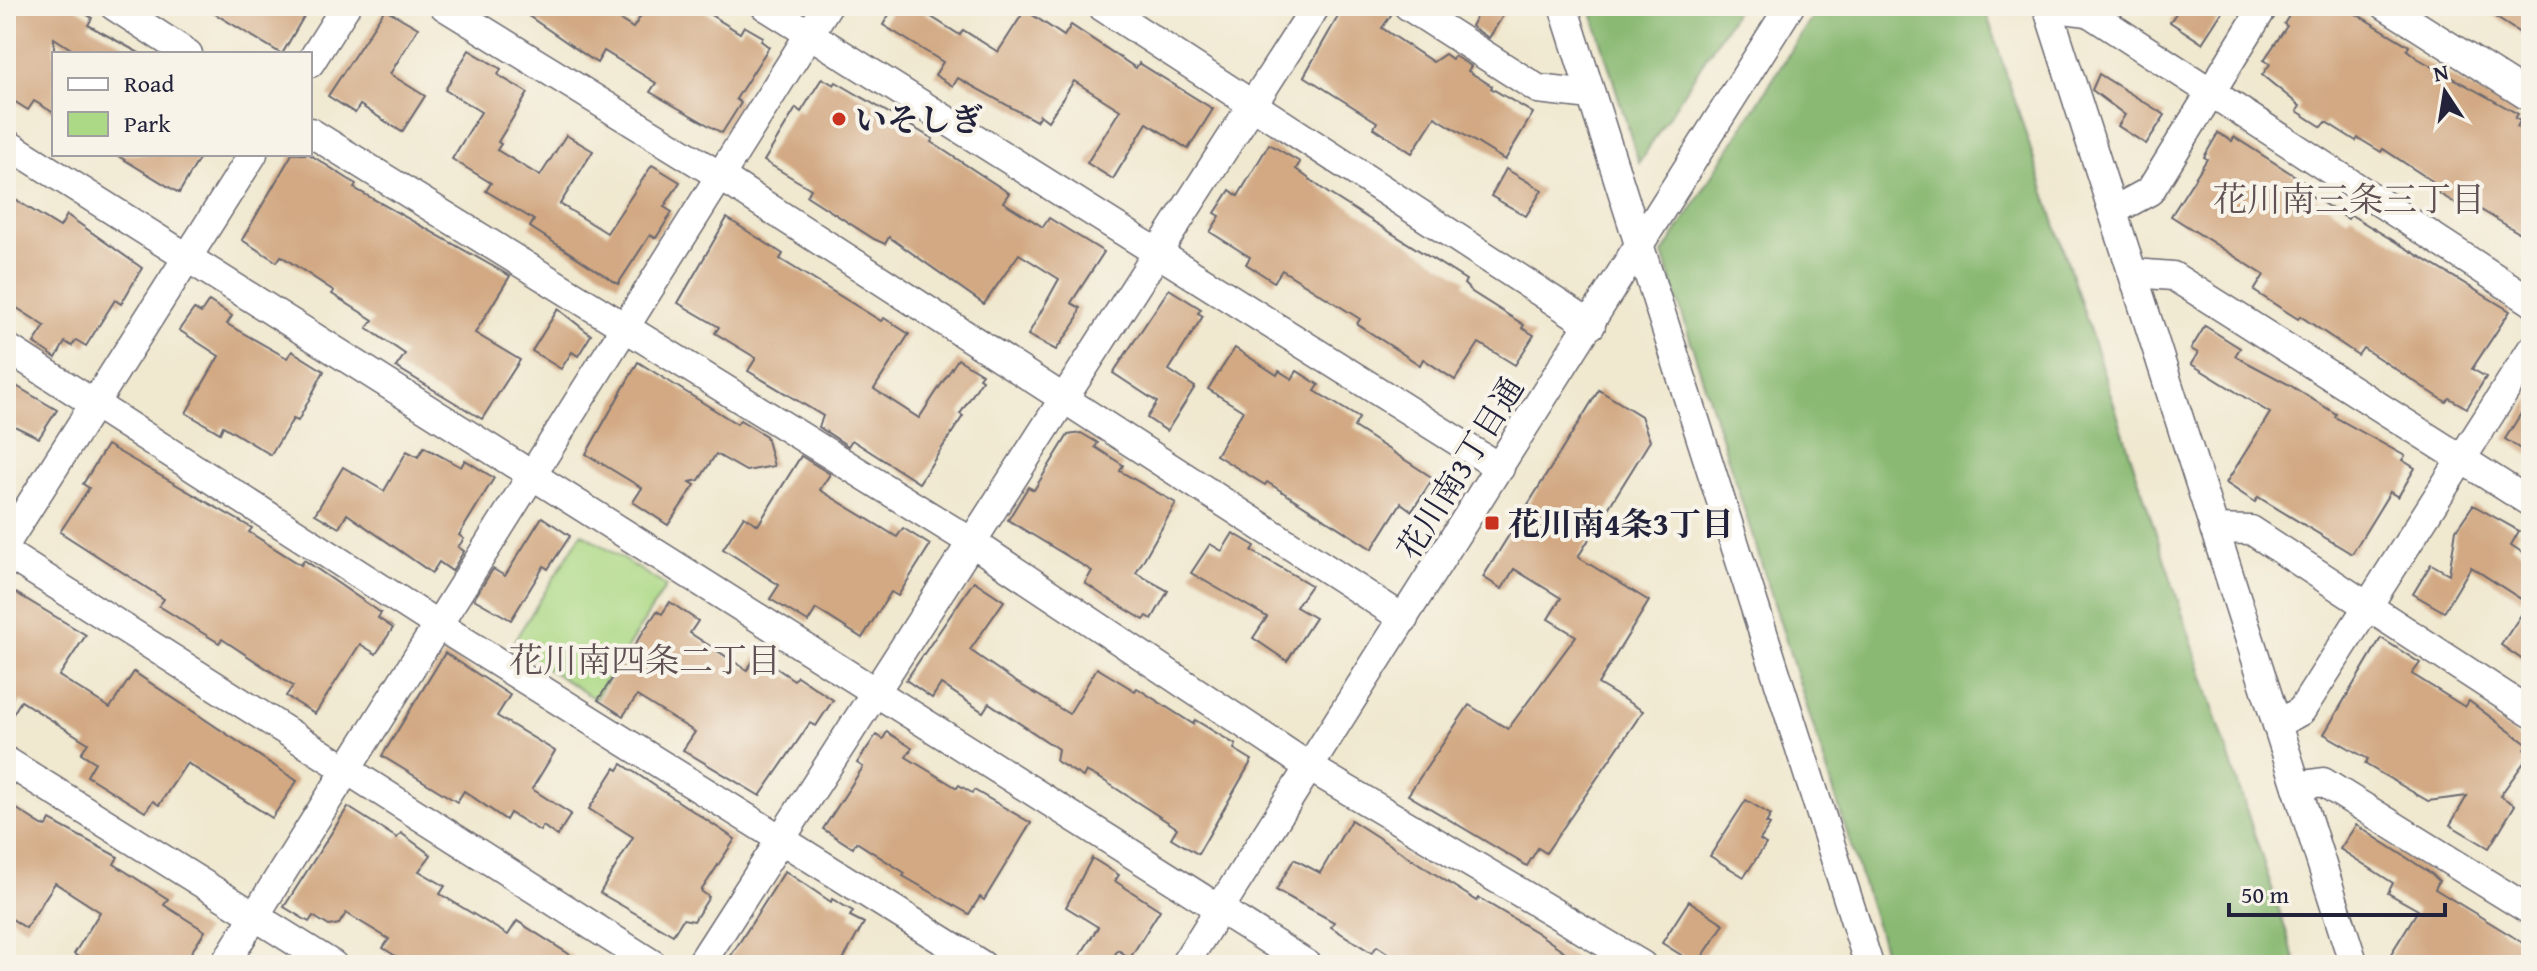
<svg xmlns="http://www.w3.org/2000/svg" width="2537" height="971" font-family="'Gentium Book Plus','Noto Serif JP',serif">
  <rect width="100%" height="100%" fill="#f7f3e8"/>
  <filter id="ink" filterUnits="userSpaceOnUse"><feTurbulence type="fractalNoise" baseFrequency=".0125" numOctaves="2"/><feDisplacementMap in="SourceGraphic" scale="16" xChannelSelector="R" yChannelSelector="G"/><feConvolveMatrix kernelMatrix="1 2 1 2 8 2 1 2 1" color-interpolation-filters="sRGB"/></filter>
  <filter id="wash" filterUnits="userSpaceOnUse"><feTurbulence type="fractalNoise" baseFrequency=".006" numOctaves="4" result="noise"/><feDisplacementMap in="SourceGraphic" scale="32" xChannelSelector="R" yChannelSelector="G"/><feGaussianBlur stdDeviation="1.8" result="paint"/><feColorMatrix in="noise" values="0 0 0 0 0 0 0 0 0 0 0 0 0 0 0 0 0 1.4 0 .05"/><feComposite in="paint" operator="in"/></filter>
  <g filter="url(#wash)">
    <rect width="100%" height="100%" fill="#f0e8cf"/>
    <!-- green -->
    <polygon fill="#acd985" stroke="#677e60" stroke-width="2" points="582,533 666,586 595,699 511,646"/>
    <!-- forest -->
    <g fill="#89b972" stroke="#566e56" stroke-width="2">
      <polygon points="1590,6 1739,6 1639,163"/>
      <polygon points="1819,6 1984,6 2297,965 1889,965 1663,254"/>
    </g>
    <g id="blocks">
      <!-- building -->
      <g fill="#d2a983">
        <polygon points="21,6 73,6 92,18 88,25 141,54 79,54 54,38 54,113 34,101 28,110 6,96 6,31"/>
        <polygon points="202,6 310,6 282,54"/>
        <polygon points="514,6 598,6 633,28 647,6 696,6 740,33 744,26 763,37 761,41 769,47 736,99 741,103 722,133 650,92 656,83 604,51 597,63"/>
        <polygon points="894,6 914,6 960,35 963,30 998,52 1025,10 1064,36 1071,25 1136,68 1139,63 1213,109 1188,149 1147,123 1113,179 1087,163 1120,110 1074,81 1048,121 1040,115 1036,121 958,78 953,86 935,75 943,62 883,25"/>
        <polygon points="1344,6 1376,6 1391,15 1382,28 1433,62 1445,54 1452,59 1454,56 1471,66 1468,71 1492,86 1491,88 1533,113 1505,160 1435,117 1412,153 1374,128 1377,122 1304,76"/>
        <polygon points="1482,6 1509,6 1489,38 1471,26"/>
        <polygon points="2181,6 2226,6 2202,43 2170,22"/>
        <polygon points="2295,6 2343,6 2409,46 2407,50 2417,58 2518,114 2515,118 2520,121 2517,127 2531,135 2531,240 2471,204 2467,210 2428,187 2432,181 2383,149 2381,152 2358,138 2356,141 2326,122 2322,127 2297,111 2300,106 2262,75 2270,64 2264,60 2287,26 2284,24"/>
        <polygon points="2478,6 2531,6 2531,40"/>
        <polygon points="385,9 418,28 390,74 425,96 402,132 360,105 355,113 328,96"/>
        <polygon points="469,50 501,69 498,75 528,93 498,142 501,144 497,150 540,176 566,135 593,151 560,204 607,233 652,165 680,182 664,207 672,212 656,238 650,235 618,284 530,227 534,220 486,191 491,183 452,159 481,112 445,90"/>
        <polygon points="2099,74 2165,115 2146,144 2118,126 2125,115 2092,90"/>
        <polygon points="822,78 834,85 836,82 933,139 931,142 1009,193 1003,202 1043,227 1049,218 1104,252 1071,303 1080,308 1076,322 1056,350 1028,335 1059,279 1019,254 984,304 889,237 885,244 874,239 807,196 811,189 764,161 796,108 801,112"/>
        <polygon points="2218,133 2232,141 2234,137 2303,181 2299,188 2348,219 2351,215 2510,311 2472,369 2486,377 2467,408 2449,398 2446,402 2363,348 2358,355 2300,316 2298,319 2254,291 2264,275 2171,216 2207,159 2204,157"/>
        <polygon points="1269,144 1300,162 1296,169 1328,193 1466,280 1464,284 1472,292 1524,325 1522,328 1534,335 1515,365 1479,343 1455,380 1423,359 1420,365 1357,324 1360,319 1282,270 1274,282 1246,264 1250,257 1210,232 1220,216 1215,213 1230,190 1238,196"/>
        <polygon points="115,154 202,154 179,193"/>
        <polygon points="292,154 309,154 356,184 354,188 510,276 475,333 520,360 482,419 396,367 405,354 367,328 373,320 332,294 334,291 281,256 277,262 242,240"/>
        <polygon points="1506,169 1542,190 1526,216 1491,196"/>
        <polygon points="6,194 60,227 67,215 142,268 121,304 115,300 86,346 76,340 72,346 65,342 56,358 34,343 45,326 6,301"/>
        <polygon points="727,218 783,254 780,259 881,321 884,318 909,334 874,389 919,418 958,359 982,374 979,378 982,380 960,414 963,416 919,483 852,440 848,446 819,427 823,416 748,371 756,358 715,333 719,327 678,303"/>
        <polygon points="1169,289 1201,309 1198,313 1203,316 1169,370 1195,387 1167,431 1147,418 1157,402 1113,373"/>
        <polygon points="209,301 232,316 227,324 287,358 292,351 324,371 298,421 293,419 271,455 223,426 220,433 186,413 219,356 179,330 194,309 201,313"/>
        <polygon points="558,309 591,335 578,356 572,352 561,369 532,351"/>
        <polygon points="2205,326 2240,348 2235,356 2288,384 2336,414 2335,417 2405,456 2402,460 2415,468 2398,497 2390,492 2352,554 2258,497 2255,502 2226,483 2270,413 2191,364 2198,353 2191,349"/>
        <polygon points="1235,348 1277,375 1279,371 1292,379 1297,371 1319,385 1315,391 1359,418 1354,427 1433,478 1412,511 1401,503 1372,549 1267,482 1265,485 1216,455 1243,411 1208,389"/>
        <polygon points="638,362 737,424 740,420 766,436 774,466 746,471 716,454 699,480 690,482 695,485 668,525 633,502 642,488 586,454"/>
        <polygon points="6,380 57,410 39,438 6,422"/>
        <polygon points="1599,390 1641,416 1650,441 1578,557 1649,601 1598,684 1643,711 1546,853 1538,848 1527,866 1408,795 1469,705 1508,729 1576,636 1548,619 1561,598 1514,569 1502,589 1483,577"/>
        <polygon points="2531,398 2531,456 2505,439"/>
        <polygon points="1081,433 1098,443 1095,447 1123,465 1120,471 1176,503 1136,573 1168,591 1152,619 1147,616 1144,620 1104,596 1085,583 1092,571 1008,520 1028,487 1034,490 1068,435"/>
        <polygon points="107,445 252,528 249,532 301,565 304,560 381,613 378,618 393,628 376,654 360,644 315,714 286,696 293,686 222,639 219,643 159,606 164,599 60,532 89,488 83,484"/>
        <polygon points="424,447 461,467 465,460 494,478 459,535 464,539 458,547 464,551 452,571 439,562 432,573 347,514 339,528 315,514 343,467 384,491 407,451 418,457"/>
        <polygon points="801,456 830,474 820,490 897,537 903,528 930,545 898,596 891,592 862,638 816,609 808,622 770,599 779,585 723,549 744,516 758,525"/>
        <polygon points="2473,505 2519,531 2511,545 2531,558 2531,583 2521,599 2471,567 2444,612 2413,594 2431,564 2449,574 2456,530"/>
        <polygon points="542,517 570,536 548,569 544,566 511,620 474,599 493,569 505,576"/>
        <polygon points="1233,533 1255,546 1252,551 1311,585 1296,607 1315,618 1287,661 1253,638 1267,617 1191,573 1210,544 1222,551"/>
        <polygon points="974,581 1004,601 970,650 1013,680 1069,714 1097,668 1135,691 1137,688 1193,724 1195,720 1236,745 1234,749 1252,760 1198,854 1171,838 1177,828 1103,780 1086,771 1083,777 1056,761 1058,749 989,703 983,712 941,684 932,698 906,680"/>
        <polygon points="6,587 86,635 59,676 110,708 134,672 297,781 272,818 187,763 159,805 153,801 145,812 87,776 95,762 81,753 88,743 21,701 6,725"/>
        <polygon points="2531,600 2531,647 2523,660 2501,645"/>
        <polygon points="670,602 698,621 690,633 747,670 757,655 794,680 797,676 833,700 816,726 810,723 760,796 683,750 695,732 637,696 623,716 598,700 657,611 662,614"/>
        <polygon points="2381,638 2420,663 2412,674 2465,707 2469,701 2528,745 2525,750 2530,754 2500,796 2515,805 2489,848 2450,825 2467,796 2428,801 2365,764 2368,759 2324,734"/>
        <polygon points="445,653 510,695 497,716 555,751 532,789 571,814 557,836 543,826 540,831 510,813 506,820 464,791 457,802 382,756"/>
        <polygon points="887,732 912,748 906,757 957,788 959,785 972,793 974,790 1031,823 984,900 980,897 969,914 903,876 905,873 856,842 853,848 823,829 863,767 857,763 876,735 883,739"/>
        <polygon points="622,764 735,839 701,891 709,897 694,921 683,919 673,935 600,893 633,837 589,809 615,768 618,770"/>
        <polygon points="1746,800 1771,815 1766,823 1770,825 1760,840 1766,844 1744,877 1710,856"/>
        <polygon points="6,802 42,825 47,826 50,820 118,857 114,864 168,899 164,905 205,931 183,965 91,965 74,954 100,912 55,883 26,928 6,915"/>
        <polygon points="348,807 397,838 401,833 431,855 419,871 445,886 440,894 508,935 517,921 586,965 410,965 383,948 389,939 346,913 339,924 329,926 313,916 309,922 284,907"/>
        <polygon points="1351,820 1477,901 1479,898 1536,932 1584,965 1406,965 1377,946 1372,953 1331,927 1334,922 1276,890 1294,859 1320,873"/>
        <polygon points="2356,825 2432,874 2439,881 2435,889 2530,947 2519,965 2384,965 2418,910 2388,893 2393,883 2340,849"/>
        <polygon points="1092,858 1119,875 1115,881 1160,910 1130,958 1118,950 1108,965 1074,965 1098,927 1066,907"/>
        <polygon points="785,871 831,902 832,899 853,911 850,916 864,923 840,965 725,965"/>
        <polygon points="1689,901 1724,924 1697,965 1662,943"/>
      </g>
    </g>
  </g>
  <g filter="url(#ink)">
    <use href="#blocks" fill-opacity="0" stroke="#6a676f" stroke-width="2"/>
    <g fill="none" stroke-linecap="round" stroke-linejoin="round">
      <defs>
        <g id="minor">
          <polyline points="114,6 188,54"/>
          <polyline points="444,6 720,176 1404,619"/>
          <polyline points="765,6 1500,468"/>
          <polyline points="1101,6 1591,325"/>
          <polyline points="1408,6 1538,89 1591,95"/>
          <polyline points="1563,6 1869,965"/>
          <polyline points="2047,6 2354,965"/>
          <polyline points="2386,6 2531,98"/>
          <polyline points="2047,7 2088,12 2531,301"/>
          <polyline points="310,63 346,6"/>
          <polyline points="310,132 973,543 1309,767 1642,965"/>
          <polyline points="6,143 1308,965"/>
          <polyline points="2113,211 2150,191 2264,6"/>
          <polyline points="2133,273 2173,276 2531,503"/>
          <polyline points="6,347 438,625 982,965"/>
          <polyline points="2214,529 2251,530 2531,713"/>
          <polyline points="6,543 253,154"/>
          <polyline points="6,553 654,965"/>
          <polyline points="2277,724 2301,711 2531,350"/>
          <polyline points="6,761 333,965"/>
          <polyline points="2297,786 2323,782 2531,911"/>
          <polyline points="224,965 827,6"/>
          <polyline points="700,965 1316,6"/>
          <polyline points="1184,965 1790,6"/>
        </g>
      </defs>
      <!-- minor casing -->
      <use href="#minor" stroke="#6a676f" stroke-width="31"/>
      <!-- minor -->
      <use href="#minor" stroke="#fff" stroke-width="28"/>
    </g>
  </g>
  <!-- markers -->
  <g fill="#c8321e" stroke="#f7f3e8" stroke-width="3">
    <circle cx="839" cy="119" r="8"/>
    <rect x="1484" y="515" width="16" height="16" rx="4"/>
  </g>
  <g text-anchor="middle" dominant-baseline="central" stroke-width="8" stroke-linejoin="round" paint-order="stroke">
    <!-- poi labels -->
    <g font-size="32" font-weight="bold" fill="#22223b" stroke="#f7f3e8" text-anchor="start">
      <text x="855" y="119">いそしぎ</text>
      <text x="1508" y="523">花川南4条3丁目</text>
    </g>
    <!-- street labels -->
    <g font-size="32" fill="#22223b" stroke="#f7f3e8">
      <text transform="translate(1460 468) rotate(-58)">花川南3丁目通</text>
    </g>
    <!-- neighbourhood labels -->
    <g font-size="34" fill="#605154" stroke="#f7f3e8">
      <text x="2349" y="198">花川南三条三丁目</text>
      <text x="645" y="659">花川南四条二丁目</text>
    </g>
  </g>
  <!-- margin -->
  <rect width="2537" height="971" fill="none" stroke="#f7f3e8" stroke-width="32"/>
  <!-- legend -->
  <rect x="52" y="52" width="260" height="104" fill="#f7f3e8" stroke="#a29fa3" stroke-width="2"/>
  <rect x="68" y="78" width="40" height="12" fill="#ffffff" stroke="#a29fa3" stroke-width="2"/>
  <text x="124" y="92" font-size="24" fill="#22223b">Road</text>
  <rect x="68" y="112" width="40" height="24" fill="#acd985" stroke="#a29fa3" stroke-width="2"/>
  <text x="124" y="132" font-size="24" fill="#22223b">Park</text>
  <!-- north arrow -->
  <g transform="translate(2445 92) rotate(348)" stroke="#f7f3e8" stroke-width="6" paint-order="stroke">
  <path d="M0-6L14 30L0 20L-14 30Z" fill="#22223b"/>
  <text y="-12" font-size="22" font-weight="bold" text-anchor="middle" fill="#22223b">N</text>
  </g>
  <!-- scale -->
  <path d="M2229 903v12h216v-12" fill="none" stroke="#22223b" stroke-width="4"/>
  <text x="2241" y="903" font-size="24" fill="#22223b" stroke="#f7f3e8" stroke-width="6" paint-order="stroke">50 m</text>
</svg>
